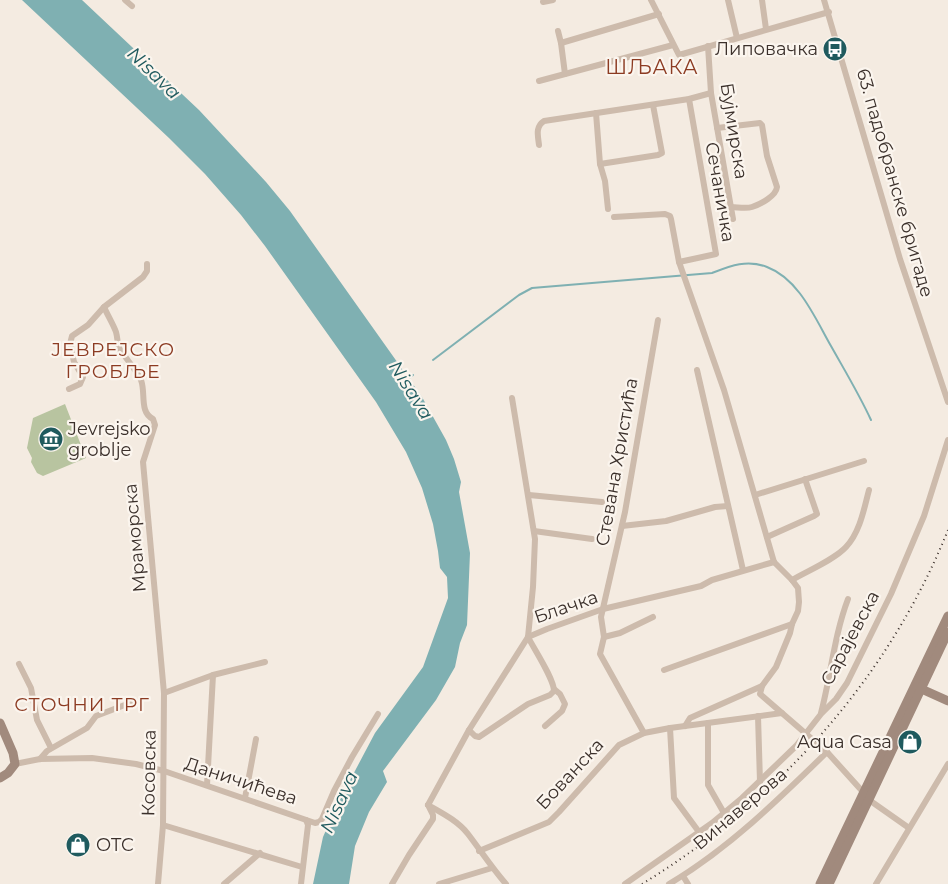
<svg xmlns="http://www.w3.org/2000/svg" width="948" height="884" font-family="Montserrat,sans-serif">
  <rect width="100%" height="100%" fill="#f4ebe1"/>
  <!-- green -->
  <polygon fill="#b8c4a0" points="65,404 86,458 43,476 37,473 31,462 32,458 27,448 33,418"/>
  <!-- water -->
  <polygon fill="#7fb0b2" points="22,0 82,0 199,110 266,182 290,211 422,397 446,440 454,459 461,482 459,492 470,553 467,625 460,643 455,667 436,700 383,771 387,782 369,812 355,846 349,884 313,884 323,837 338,803 375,733 423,667 448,598 447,577 440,568 438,551 433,524 422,488 406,452 376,402 265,246 241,215 205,174 169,138"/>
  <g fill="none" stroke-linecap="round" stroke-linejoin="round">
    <!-- stream -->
    <g stroke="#7fb0b2" stroke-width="2">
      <path d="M433,360l86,-65 13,-7 180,-15c18,-7 35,-14 55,-6 32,12 48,51 64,79 14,25 28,48 40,74"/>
      <polyline points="407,380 413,375"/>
    </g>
    <!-- street -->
    <g stroke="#cdbbac" stroke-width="6">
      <polyline points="125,0 132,6"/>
      <polyline points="651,0 679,55 829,12"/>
      <polyline points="728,0 737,38"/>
      <polyline points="762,0 766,29"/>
      <polyline points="824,0 900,259 948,402"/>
      <polyline points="543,2 553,0"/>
      <polyline points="558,31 561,43 565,74"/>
      <polyline points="561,43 659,14"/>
      <polyline points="708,46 711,93 733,219"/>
      <polyline points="539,81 673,45"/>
      <polyline points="596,113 600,164 605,181 608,209"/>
      <path d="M717,128l43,-5 2,2 5,31 10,31c-1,9 -16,17 -25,20 -6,2 -15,0 -21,0"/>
      <path d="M539,145c-1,-9 -4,-18 5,-24l145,-22 22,-6"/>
      <polyline points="600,164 658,155 662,153 653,105"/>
      <polyline points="614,217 665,214 670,216 671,219 679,262 724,390 774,562"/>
      <polyline points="679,262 716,254 689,99"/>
      <path d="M104,307c4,9 9,17 12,25 2,7 1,14 5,19 5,7 17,22 20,29 5,13 -2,32 12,39l2,6 -12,37 21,231 -1,132 -5,59"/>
      <polyline points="697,370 743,570"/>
      <polyline points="69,389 80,384 83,377 74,362 70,344 72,336 88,325 104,307 143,277 147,271 147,264"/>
      <polyline points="512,398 535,539 533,587 528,637"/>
      <polyline points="529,495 602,502"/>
      <polyline points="755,495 864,461"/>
      <polyline points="622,526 666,521 715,507 728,506"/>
      <polyline points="534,531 592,539"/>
      <polyline points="767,537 814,516 817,514 805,479"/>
      <polyline points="774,562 792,580 798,588 799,602 798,611 792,624 790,633 776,667 762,686 760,694 827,752 872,802 909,828"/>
      <path d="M792,580c15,-9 42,-20 54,-33 14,-15 18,-38 23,-57"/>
      <polyline points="604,637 620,633 653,617"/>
      <polyline points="19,664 31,688 37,720 51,748"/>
      <polyline points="664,670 792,624"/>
      <polyline points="164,693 213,675"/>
      <path d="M821,713c10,-38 13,-77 27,-114"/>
      <polyline points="758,716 760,782"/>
      <polyline points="708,723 708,785 724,813"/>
      <polyline points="545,726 562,711 565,704 560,694 554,689"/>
      <polyline points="685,726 690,718 762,686"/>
      <polyline points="670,728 674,798 699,832"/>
      <path d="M469,730l6,6 4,1 49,-33 22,-9 4,-4c0,-12 -20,-42 -26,-54"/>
      <polyline points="644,733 600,654 604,637 601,617 625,512 658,320"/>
      <polyline points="40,759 47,751 87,728 96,716 130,703"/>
      <polyline points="15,764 40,759 92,758 136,764 164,771 315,823 319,822 322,819 334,791 352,757 378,714"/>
      <polyline points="207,785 213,675 265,662"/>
      <polyline points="245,798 256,739"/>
      <polyline points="428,805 469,730 528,637 547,629 603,609 701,586 712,580 774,562"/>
      <path d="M428,805c14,8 30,16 40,29 13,17 24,34 38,50"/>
      <polyline points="163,825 302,867"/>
      <polyline points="479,851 537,827 549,822 559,812 619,745 644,733 670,728 782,713"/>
      <polyline points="683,876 688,884"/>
      <polyline points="224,884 260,853"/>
      <polyline points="301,884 308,825 306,820"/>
      <polyline points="392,884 409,855 433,819 433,815 428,805"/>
      <polyline points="439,884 492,868"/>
      <polyline points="625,884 712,823 742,798 796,746 821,714 836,699 847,683 891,594 924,516 948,440"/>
      <path d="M669,884c59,-35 109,-84 158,-132"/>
      <polyline points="876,884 948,764"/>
    </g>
    <!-- secondary -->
    <g stroke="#a18a7d" stroke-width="9">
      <polyline points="917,687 948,701"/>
      <polyline points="0,723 13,753 15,764 8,773 0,778"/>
      <polyline points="820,884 948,616"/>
      <polyline points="829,884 948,632"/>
    </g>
    <!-- rail -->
    <path stroke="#3b302b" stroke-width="2" stroke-dasharray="1 4" stroke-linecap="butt" d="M642,884c136,-83 246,-205 306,-354"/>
  </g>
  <!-- icons -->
  <defs>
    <symbol id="bus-disc" viewBox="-11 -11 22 22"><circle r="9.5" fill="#1f5a5e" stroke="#fbf5ee"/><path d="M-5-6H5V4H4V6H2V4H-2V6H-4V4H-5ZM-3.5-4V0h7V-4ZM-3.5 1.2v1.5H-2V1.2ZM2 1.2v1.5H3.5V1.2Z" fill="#fff"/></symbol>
    <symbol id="museum-disc" viewBox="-11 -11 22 22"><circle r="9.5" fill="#1f5a5e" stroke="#fbf5ee"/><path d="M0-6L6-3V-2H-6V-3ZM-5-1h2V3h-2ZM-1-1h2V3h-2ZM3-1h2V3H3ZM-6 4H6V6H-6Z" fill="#fff"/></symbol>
    <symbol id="shop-disc" viewBox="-11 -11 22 22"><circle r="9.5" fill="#1f5a5e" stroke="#fbf5ee"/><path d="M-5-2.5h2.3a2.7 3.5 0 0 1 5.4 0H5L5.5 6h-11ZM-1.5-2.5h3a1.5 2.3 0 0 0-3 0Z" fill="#fff"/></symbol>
  </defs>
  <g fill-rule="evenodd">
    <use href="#bus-disc" x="821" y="35" width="28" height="28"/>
    <use href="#museum-disc" x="37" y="425" width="28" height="28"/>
    <use href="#shop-disc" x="896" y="728" width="28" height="28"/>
    <use href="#shop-disc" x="64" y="831" width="28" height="28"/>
  </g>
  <g text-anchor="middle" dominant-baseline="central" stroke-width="4.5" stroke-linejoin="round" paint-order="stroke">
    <!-- poi labels -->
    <g font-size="18" fill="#3b302b" stroke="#fbf5ee" text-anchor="end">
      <text x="818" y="49">Липовачка</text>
      <text x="68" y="429" text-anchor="start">Jevrejsko<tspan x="68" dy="21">groblje</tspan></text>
      <text x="892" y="742">Aqua Casa</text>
      <text x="96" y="845" text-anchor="start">OTC</text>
    </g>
    <!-- street labels -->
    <g font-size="18" fill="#3b302b" stroke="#fbf5ee">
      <text transform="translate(734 131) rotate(81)">Бујмирска</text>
      <text transform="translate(895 183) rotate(74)">63. падобранске бригаде</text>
      <text transform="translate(720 192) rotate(80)">Сечаничка</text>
      <text transform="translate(617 462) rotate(-80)">Стевана Христића</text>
      <text transform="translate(135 538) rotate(-95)">Мраморска</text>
      <text transform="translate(566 607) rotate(-19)">Блачка</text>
      <text transform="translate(850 638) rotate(-62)">Сарајевска</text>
      <text transform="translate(149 773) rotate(-89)">Косовска</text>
      <text transform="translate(570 774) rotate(-47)">Бованска</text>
      <text transform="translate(241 781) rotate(18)">Даничићева</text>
      <text transform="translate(740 809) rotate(-40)">Винаверова</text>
    </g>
    <!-- water labels -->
    <g font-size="19" font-style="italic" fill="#1f5a5e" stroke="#fbf5ee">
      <text transform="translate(154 73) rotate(44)">Nisava</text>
      <text transform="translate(411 390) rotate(58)">Nisava</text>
      <text transform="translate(339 802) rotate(-66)">Nisava</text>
    </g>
    <!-- neighbourhood labels -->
    <g font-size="19" letter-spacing="1" fill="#8c3b22" stroke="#fbf5ee">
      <text x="113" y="349">ЈЕВРЕЈСКО<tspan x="113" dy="22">ГРОБЉЕ</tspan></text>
      <text x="82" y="704">СТОЧНИ ТРГ</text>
    </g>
    <!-- quarter labels -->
    <g font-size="20" letter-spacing="1" fill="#8c3b22" stroke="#fbf5ee">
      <text x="652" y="67">ШЉАКА</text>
    </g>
  </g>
</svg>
